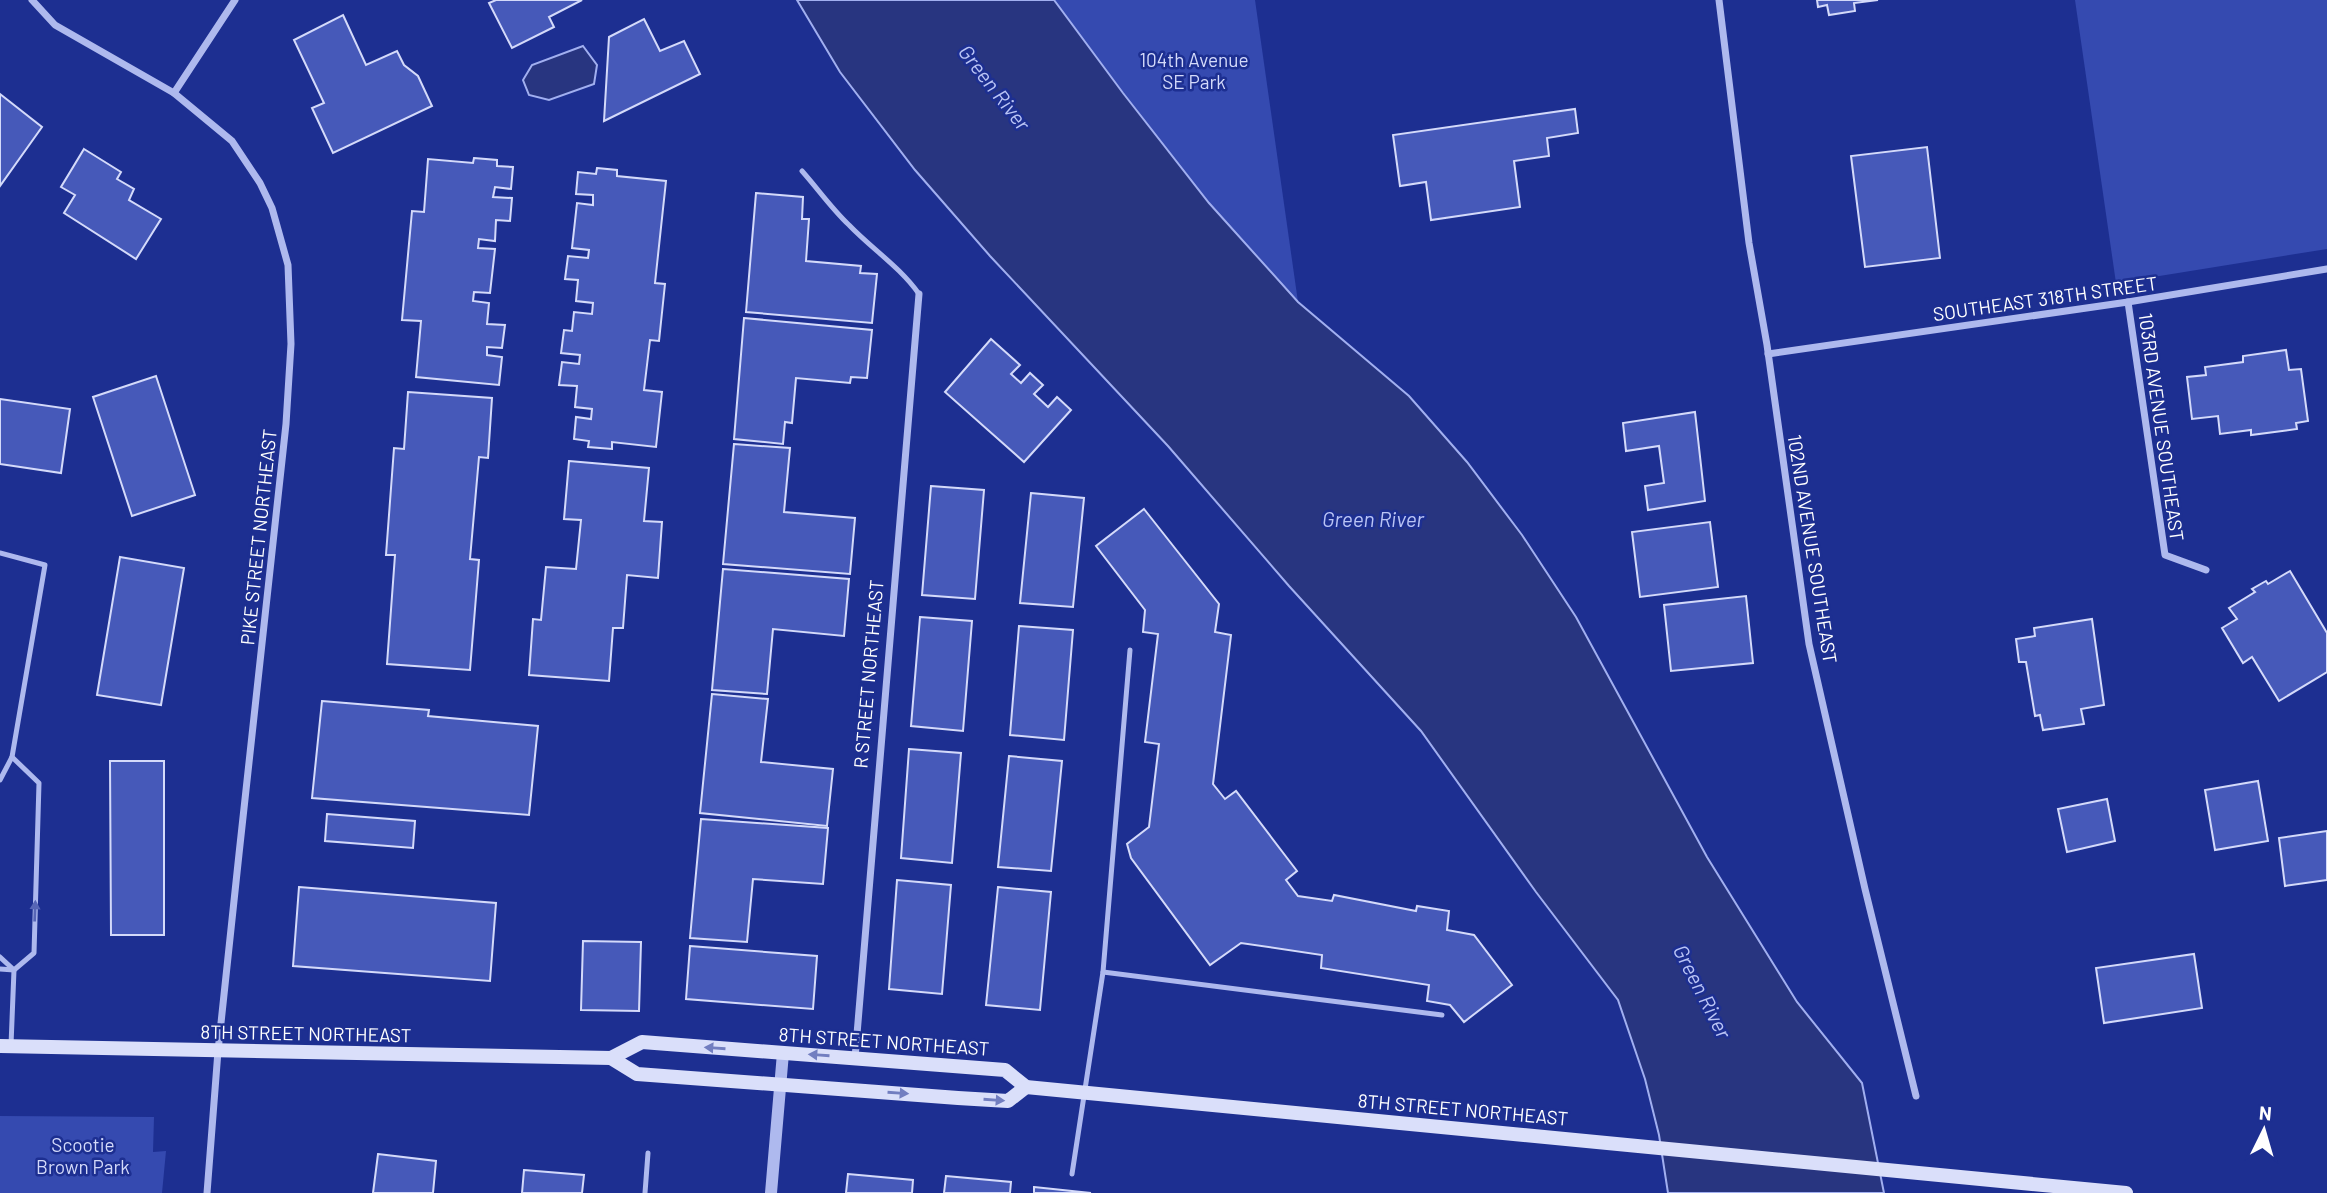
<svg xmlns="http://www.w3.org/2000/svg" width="2327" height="1193" font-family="Barlow,sans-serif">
  <rect width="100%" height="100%" fill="#1d2f91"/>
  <!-- green -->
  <g fill="#354ab0">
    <polygon points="1054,0 1255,0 1298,302 1209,203 1123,93"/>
    <polygon points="2075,0 2327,0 2327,249 2116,283"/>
    <polygon points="0,1116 154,1117 153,1152 166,1151 162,1193 0,1193"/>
  </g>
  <!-- water -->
  <g fill="#283580" stroke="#a1aff0" stroke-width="2">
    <polygon points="797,0 1054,0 1123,93 1209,203 1298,302 1409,396 1467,462 1522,535 1576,617 1707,857 1797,1002 1862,1083 1884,1193 1668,1193 1659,1135 1645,1079 1618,1000 1536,892 1421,731 1289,586 1168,446 990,256 915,170 840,72"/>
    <polygon points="583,46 597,65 594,84 549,100 529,95 523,80 532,65"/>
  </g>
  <!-- building -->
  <g fill="#4659b9" stroke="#d4dafa" stroke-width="2">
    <polygon points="496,0 582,0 549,17 554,27 512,48 489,3"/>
    <polygon points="1817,0 1878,0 1854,3 1855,11 1829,15 1827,5 1818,7"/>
    <polygon points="343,15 366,65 397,51 404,65 418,76 432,106 333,153 312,108 324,103 294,40"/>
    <polygon points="644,19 660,51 684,41 700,74 604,121 609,37"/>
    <polygon points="0,94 42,127 0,186"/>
    <polygon points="1575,109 1578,133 1547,138 1549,156 1514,161 1520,207 1431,220 1426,182 1400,186 1393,135"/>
    <polygon points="1927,147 1940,258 1865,267 1851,156"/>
    <polygon points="84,149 121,172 117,179 134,189 129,200 161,219 136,259 64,213 75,195 61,187"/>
    <polygon points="474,158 497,160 497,166 513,167 511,189 495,187 493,197 512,198 510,221 496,220 495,241 479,239 478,248 495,249 490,293 474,292 473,301 489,303 487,324 505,325 502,348 487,347 487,355 502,357 499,385 416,377 421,321 402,320 412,211 424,212 428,159 473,163"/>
    <polygon points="597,168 617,170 617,176 666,181 655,283 665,284 659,341 650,340 644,390 662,392 656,447 612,442 612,449 588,447 589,441 574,439 576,417 591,419 592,409 575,407 577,386 559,385 562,362 579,364 580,355 561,353 564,330 572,331 574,312 592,314 593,303 576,301 578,280 565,279 568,256 588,258 589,250 572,248 577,203 593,205 593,195 576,194 578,172 596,174"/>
    <polygon points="756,193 803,197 802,219 809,219 806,261 861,266 860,273 877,274 872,323 746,312"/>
    <polygon points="744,318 872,330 867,378 851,377 850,383 796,378 792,423 785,422 783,444 734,439"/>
    <polygon points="991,339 1020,365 1011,374 1021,383 1030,373 1043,385 1034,394 1048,407 1057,397 1071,410 1024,462 945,392"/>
    <polygon points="2286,350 2289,370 2301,369 2308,421 2296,423 2297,429 2251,435 2251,430 2220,434 2218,416 2192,419 2187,377 2206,375 2205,367 2243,362 2243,356"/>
    <polygon points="156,376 195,495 132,516 93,397"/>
    <polygon points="408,392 492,398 488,458 479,457 470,559 479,560 470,670 387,664 395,555 386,555 394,448 404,449"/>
    <polygon points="0,399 70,409 61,473 0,464"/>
    <polygon points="1695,412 1705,501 1648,510 1645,486 1664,483 1659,446 1626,451 1623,423"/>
    <polygon points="734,444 790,448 784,512 855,518 850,574 723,564"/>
    <polygon points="569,461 649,468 644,521 662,522 658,578 627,575 623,628 613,628 609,681 529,675 533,619 541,620 546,567 576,569 581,520 564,519"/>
    <polygon points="931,486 984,490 975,599 922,595"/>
    <polygon points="1031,493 1084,498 1073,607 1020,603"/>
    <polygon points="1144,509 1219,604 1215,632 1231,635 1213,784 1225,799 1236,791 1297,871 1286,880 1298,896 1332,901 1334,895 1416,911 1417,906 1449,911 1447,930 1474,935 1512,985 1464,1022 1450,1005 1427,1001 1429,985 1321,968 1322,955 1241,943 1210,965 1131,858 1127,844 1149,827 1159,744 1145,742 1158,634 1143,632 1145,610 1096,546"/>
    <polygon points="1710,522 1718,587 1640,597 1632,532"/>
    <polygon points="120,557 184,568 161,705 97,695"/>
    <polygon points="723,569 849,579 844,636 773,629 767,694 712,690"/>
    <polygon points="2290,571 2327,633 2327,672 2279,701 2252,657 2243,663 2222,628 2237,619 2229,608 2255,592 2252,589 2266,581 2268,584"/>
    <polygon points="1746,596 1753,663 1671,671 1664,605"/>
    <polygon points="920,617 972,621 963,731 911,726"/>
    <polygon points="2092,619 2104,705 2081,709 2084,724 2043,730 2040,715 2035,716 2026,662 2019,662 2016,639 2035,636 2034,628"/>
    <polygon points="1019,626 1073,630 1064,740 1010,735"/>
    <polygon points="712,694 768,699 761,762 833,769 827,826 700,813"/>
    <polygon points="322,701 429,710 428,716 538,726 529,815 312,798"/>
    <polygon points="909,749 961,753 952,863 901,858"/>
    <polygon points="1009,756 1062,761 1051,871 998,867"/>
    <polygon points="110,761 164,761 164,935 111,935"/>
    <polygon points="2258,781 2268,841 2215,850 2205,790"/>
    <polygon points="2107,799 2115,841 2067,852 2058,809"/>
    <polygon points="327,814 415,821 413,848 325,841"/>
    <polygon points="701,819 828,828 823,884 753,879 747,942 690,938"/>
    <polygon points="2327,831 2327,880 2285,886 2279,838"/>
    <polygon points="897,880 951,885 942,994 889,989"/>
    <polygon points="299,887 496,903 490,981 293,966"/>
    <polygon points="998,887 1051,892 1040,1010 986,1005"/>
    <polygon points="583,941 641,942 639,1011 581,1010"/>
    <polygon points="690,946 817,956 813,1009 686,999"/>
    <polygon points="2194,954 2202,1008 2104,1023 2096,968"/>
    <polygon points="378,1154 436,1161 433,1193 373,1193"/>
    <polygon points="524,1170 584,1175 582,1193 522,1193"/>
    <polygon points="848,1174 913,1180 912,1193 846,1193"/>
    <polygon points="946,1176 1011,1182 1010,1193 944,1193"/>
    <polygon points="1034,1187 1091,1193 1034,1193"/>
  </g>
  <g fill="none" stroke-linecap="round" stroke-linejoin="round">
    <!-- service -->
    <g stroke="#aeb9ee" stroke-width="5">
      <path d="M802,171c16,18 30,38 47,54 23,24 51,42 70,69"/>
      <polyline points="0,553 45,565 12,757 0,780"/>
      <polyline points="0,957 14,970 11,1045"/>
      <polyline points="0,969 14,970 34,953 39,783 12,757"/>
      <polyline points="1103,972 1442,1015"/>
      <polyline points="1072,1174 1103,972 1130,650"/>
      <polyline points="645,1193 648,1153"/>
    </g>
    <!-- minor -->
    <g stroke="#aeb9ee" stroke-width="7">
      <polyline points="32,0 55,25 174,93 232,141 260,183 272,208 288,265 291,344 286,424 239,854 218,1051 207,1193"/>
      <polyline points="1719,0 1749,243 1767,345 1809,644 1865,889 1916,1096"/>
      <polyline points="174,93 235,0"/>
      <polyline points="2128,302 2165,555 2206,570"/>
      <polyline points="1768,354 2128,302 2327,269"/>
      <polyline points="855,1058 919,294"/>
    </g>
    <!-- tertiary -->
    <polyline stroke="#aeb9ee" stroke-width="12" points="771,1193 783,1053"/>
    <!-- secondary -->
    <g stroke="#dadffa" stroke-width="14">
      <polyline points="0,1046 611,1058 642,1042 1005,1070 1026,1087 2126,1193"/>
      <polyline points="611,1058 637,1074 958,1098 1008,1101 1026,1087"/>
    </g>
  </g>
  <!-- one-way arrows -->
  <defs><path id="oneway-solid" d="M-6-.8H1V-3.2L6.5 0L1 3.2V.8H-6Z" transform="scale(1.75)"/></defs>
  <use fill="#5766b6" href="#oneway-solid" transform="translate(35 911) rotate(-88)"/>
  <g fill="#727ec0">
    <use href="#oneway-solid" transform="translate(715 1048) rotate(-176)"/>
    <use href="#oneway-solid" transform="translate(819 1055) rotate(-176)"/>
    <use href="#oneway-solid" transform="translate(898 1093) rotate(4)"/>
    <use href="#oneway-solid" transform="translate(994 1100) rotate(4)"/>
  </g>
  <g text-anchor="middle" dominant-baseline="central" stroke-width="5" stroke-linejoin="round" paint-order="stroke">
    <!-- park labels -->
    <g font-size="19" fill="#d4dafa" stroke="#1d2f91">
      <text x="1194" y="59">104th Avenue<tspan x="1194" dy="22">SE Park</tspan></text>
      <text x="83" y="1144">Scootie<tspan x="83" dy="22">Brown Park</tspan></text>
    </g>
    <!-- street labels -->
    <g font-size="19" fill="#fff" stroke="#1d2f91">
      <text transform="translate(2045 298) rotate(-8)">SOUTHEAST 318TH STREET</text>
      <text transform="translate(2162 427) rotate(82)">103RD AVENUE SOUTHEAST</text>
      <text transform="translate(258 537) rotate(-84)">PIKE STREET NORTHEAST</text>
      <text transform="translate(1813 549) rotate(81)">102ND AVENUE SOUTHEAST</text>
      <text transform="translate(868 674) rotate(-85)">R STREET NORTHEAST</text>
      <text transform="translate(306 1033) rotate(1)">8TH STREET NORTHEAST</text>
      <text transform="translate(884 1041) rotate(4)">8TH STREET NORTHEAST</text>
      <text transform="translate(1463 1109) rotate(5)">8TH STREET NORTHEAST</text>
    </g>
    <!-- water labels -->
    <g font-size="21" font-style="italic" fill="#bac4f5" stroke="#1d2f91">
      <text transform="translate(995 87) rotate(52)">Green River</text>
      <text x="1373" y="518">Green River</text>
      <text transform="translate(1703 991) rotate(63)">Green River</text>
    </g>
  </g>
  <!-- north arrow -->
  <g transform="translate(2264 1130) rotate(5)" stroke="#1d2f91" stroke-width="5" paint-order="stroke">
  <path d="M0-5L12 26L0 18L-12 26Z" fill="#ffffff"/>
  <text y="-10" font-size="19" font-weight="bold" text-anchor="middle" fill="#ffffff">N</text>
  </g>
</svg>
